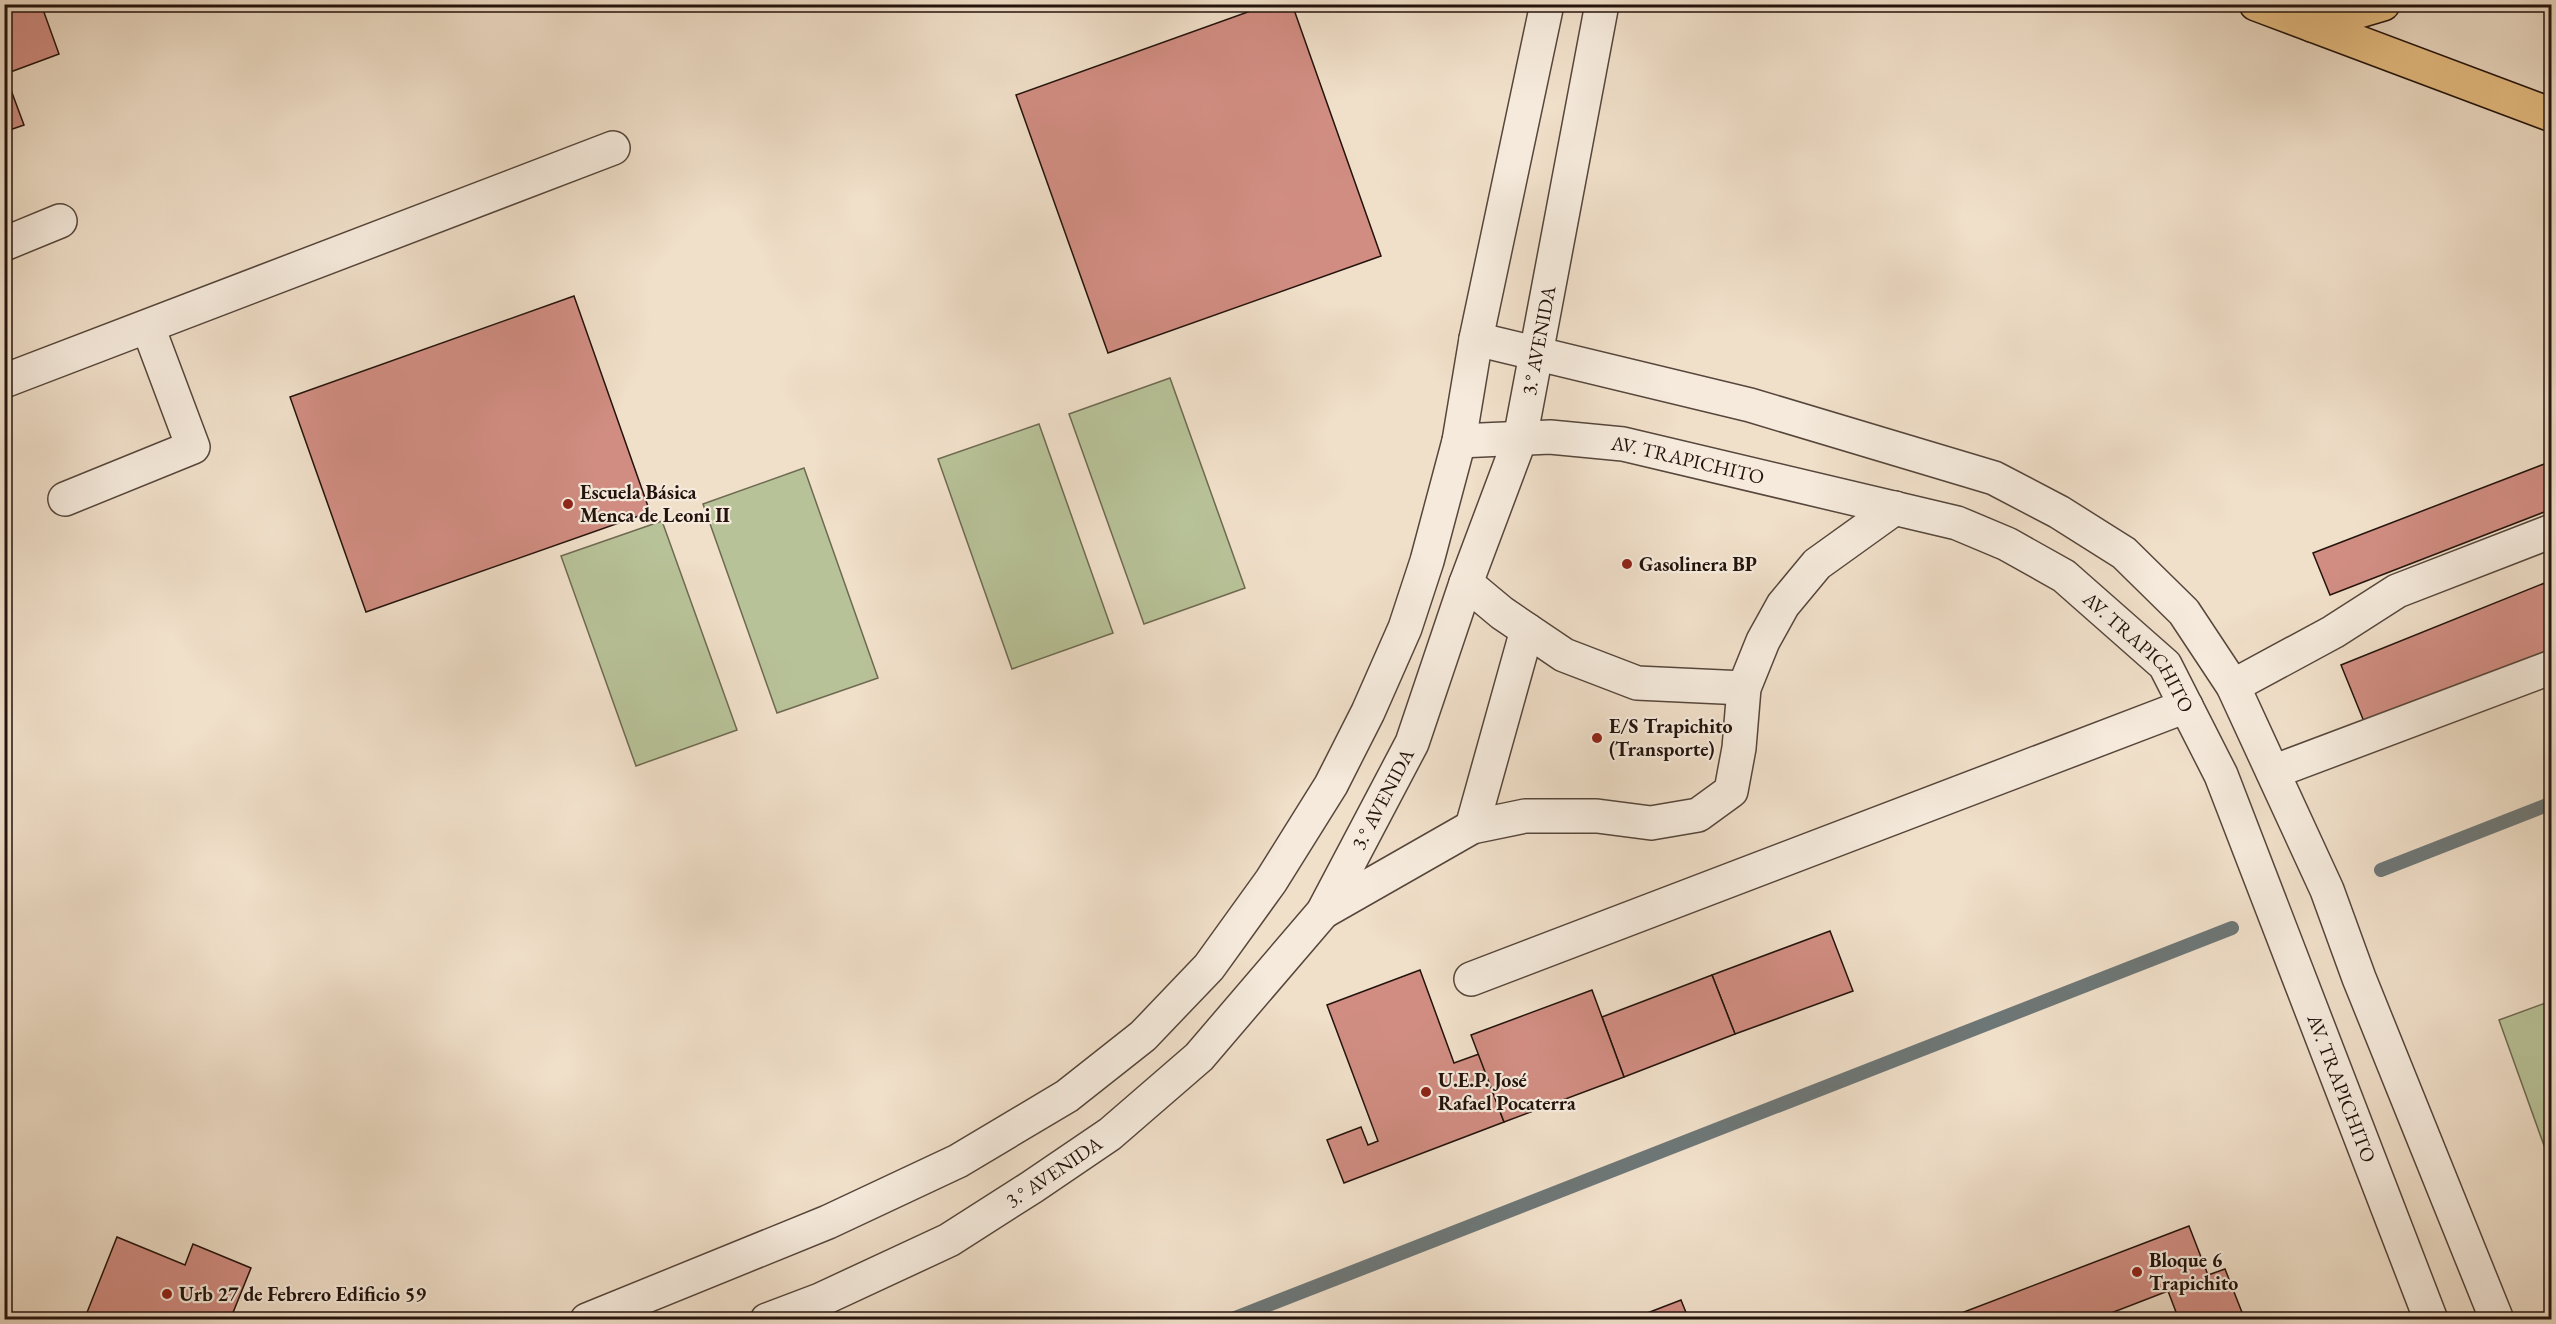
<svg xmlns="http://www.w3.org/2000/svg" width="2556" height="1324" font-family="'EB Garamond',serif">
  <rect width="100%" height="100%" fill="#f0dfc9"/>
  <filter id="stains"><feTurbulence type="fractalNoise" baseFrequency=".00333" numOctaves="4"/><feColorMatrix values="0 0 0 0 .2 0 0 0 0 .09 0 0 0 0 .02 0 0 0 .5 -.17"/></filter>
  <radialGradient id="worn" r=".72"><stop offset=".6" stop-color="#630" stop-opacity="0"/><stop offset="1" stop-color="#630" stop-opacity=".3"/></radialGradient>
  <!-- green -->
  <g fill="#b8c298" stroke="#6e6a52" stroke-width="1.5">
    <polygon points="1170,378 1245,588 1144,624 1069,414"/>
    <polygon points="1039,424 1113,633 1012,669 938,459"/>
    <polygon points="804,468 878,678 777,713 703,504"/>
    <polygon points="662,521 737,730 636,766 561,556"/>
    <polygon points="2551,1001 2552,1001 2551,1165 2499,1020"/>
  </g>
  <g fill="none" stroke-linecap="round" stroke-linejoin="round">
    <!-- stream -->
    <g stroke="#6d7777" stroke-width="14">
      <polyline points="2381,870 2552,803"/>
      <polyline points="1230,1320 2232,928"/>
    </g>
  </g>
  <!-- building -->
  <g fill="#d18d82" stroke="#23130c" stroke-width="1.5">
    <polygon points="4,4 41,4 59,54 5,74 24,125 4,132"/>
    <polygon points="1270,4 1292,4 1381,256 1108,353 1016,95"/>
    <polygon points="574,296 650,512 366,612 290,397"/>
    <polygon points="2552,461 2552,509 2330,595 2313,553"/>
    <polygon points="2552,580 2552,654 2367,729 2341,665"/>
    <polygon points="1830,931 1853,991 1735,1034 1712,975"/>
    <polygon points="1420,970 1454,1063 1479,1054 1504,1122 1344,1183 1327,1140 1361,1127 1368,1145 1378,1141 1327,1005"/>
    <polygon points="1712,975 1735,1034 1624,1077 1602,1017"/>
    <polygon points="1592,990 1624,1077 1504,1122 1471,1035"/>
    <polygon points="2189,1226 2208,1275 2225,1269 2245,1320 2179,1320 2168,1291 2093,1320 1943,1320"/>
    <polygon points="117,1237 185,1265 193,1244 251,1268 230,1320 84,1320"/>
    <polygon points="1681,1300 1689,1320 1629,1320"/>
  </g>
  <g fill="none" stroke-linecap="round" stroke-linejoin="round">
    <defs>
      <g id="minor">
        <polyline points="4,244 60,221"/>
        <polyline points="1476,339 1750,405 1994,478 2059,512 2124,553 2184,612 2233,686 2327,890 2359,978 2497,1320"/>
        <polyline points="4,381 613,148"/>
        <path id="s1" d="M1459,441l91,-4 73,7 334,79 50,21 57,32 101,89 56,110 210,545"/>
        <polyline points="65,499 193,447 148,327"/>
        <polyline points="1466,583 1502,613 1564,655 1637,683 1744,688"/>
        <polyline points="2233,686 2333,632 2397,591 2552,531"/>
        <polyline points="2273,772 2552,667"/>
        <polyline points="1472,827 1527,630"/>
        <polyline points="1323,912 1472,827 1525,816 1597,816 1651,823 1698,815 1731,791 1739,748 1744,688 1763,641 1783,605 1817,564 1895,508"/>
        <polyline points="1471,979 2186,706"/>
        <polyline points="587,1320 828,1222 958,1161 1067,1096 1143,1036 1209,967 1271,881 1331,785 1368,712 1405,628 1427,561 1459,441 1476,339 1547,4"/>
        <path id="s2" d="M767,1320l53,-20 129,-60 83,-53 78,-53 89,-77 124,-145 89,-169 54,-160 54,-144 82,-435"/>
      </g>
      <g id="major">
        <polyline points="2256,4 2552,115"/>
        <polyline points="2312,25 2383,4"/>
      </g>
    </defs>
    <!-- minor casing -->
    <use href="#minor" stroke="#56463b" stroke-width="36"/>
    <!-- major casing -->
    <use href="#major" stroke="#23130c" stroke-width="36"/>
    <!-- minor -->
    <use href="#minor" stroke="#f5eadc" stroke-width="33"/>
    <!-- major -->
    <use href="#major" stroke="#e8c084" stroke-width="33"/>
  </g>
  <!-- markers -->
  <g fill="#8f2418" stroke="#f5eadc" stroke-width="2">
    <circle cx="568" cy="504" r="6"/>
    <circle cx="1627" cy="564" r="6"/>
    <circle cx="1597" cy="738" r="6"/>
    <circle cx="1426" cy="1092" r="6"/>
    <circle cx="2137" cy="1272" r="6"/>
    <circle cx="167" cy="1294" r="6"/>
  </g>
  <g text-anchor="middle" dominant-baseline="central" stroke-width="4.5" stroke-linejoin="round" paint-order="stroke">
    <!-- street labels -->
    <g font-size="20" fill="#23130c" stroke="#f5eadc">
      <text stroke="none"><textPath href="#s2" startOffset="1314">3.° AVENIDA</textPath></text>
      <text stroke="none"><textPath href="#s1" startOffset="231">AV. TRAPICHITO</textPath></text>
      <text stroke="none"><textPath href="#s1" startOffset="735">AV. TRAPICHITO</textPath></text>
      <text stroke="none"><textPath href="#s2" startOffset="828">3.° AVENIDA</textPath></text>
      <text stroke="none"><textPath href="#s1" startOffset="1221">AV. TRAPICHITO</textPath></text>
      <text stroke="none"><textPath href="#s2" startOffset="324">3.° AVENIDA</textPath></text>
    </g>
    <!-- poi labels -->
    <g font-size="20" font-weight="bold" fill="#23130c" stroke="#f5eadc" text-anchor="start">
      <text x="580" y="492">Escuela Básica<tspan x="580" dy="23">Menca de Leoni II</tspan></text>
      <text x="1639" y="564">Gasolinera BP</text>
      <text x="1609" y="726">E/S Trapichito<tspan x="1609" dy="23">(Transporte)</tspan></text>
      <text x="1438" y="1080">U.E.P. José<tspan x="1438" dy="23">Rafael Pocaterra</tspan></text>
      <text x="2149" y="1260">Bloque 6<tspan x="2149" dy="23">Trapichito</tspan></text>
      <text x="179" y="1294">Urb 27 de Febrero Edificio 59</text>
    </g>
  </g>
  <!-- margin -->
  <rect width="2556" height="1324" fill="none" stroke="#f0dfc9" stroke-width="24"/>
  <rect x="6" y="6" width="2544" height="1312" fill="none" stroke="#23130c" stroke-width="3"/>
  <rect x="12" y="12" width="2532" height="1300" fill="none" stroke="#23130c" stroke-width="1.5"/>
  <rect width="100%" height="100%" filter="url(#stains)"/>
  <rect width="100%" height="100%" fill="url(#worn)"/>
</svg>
